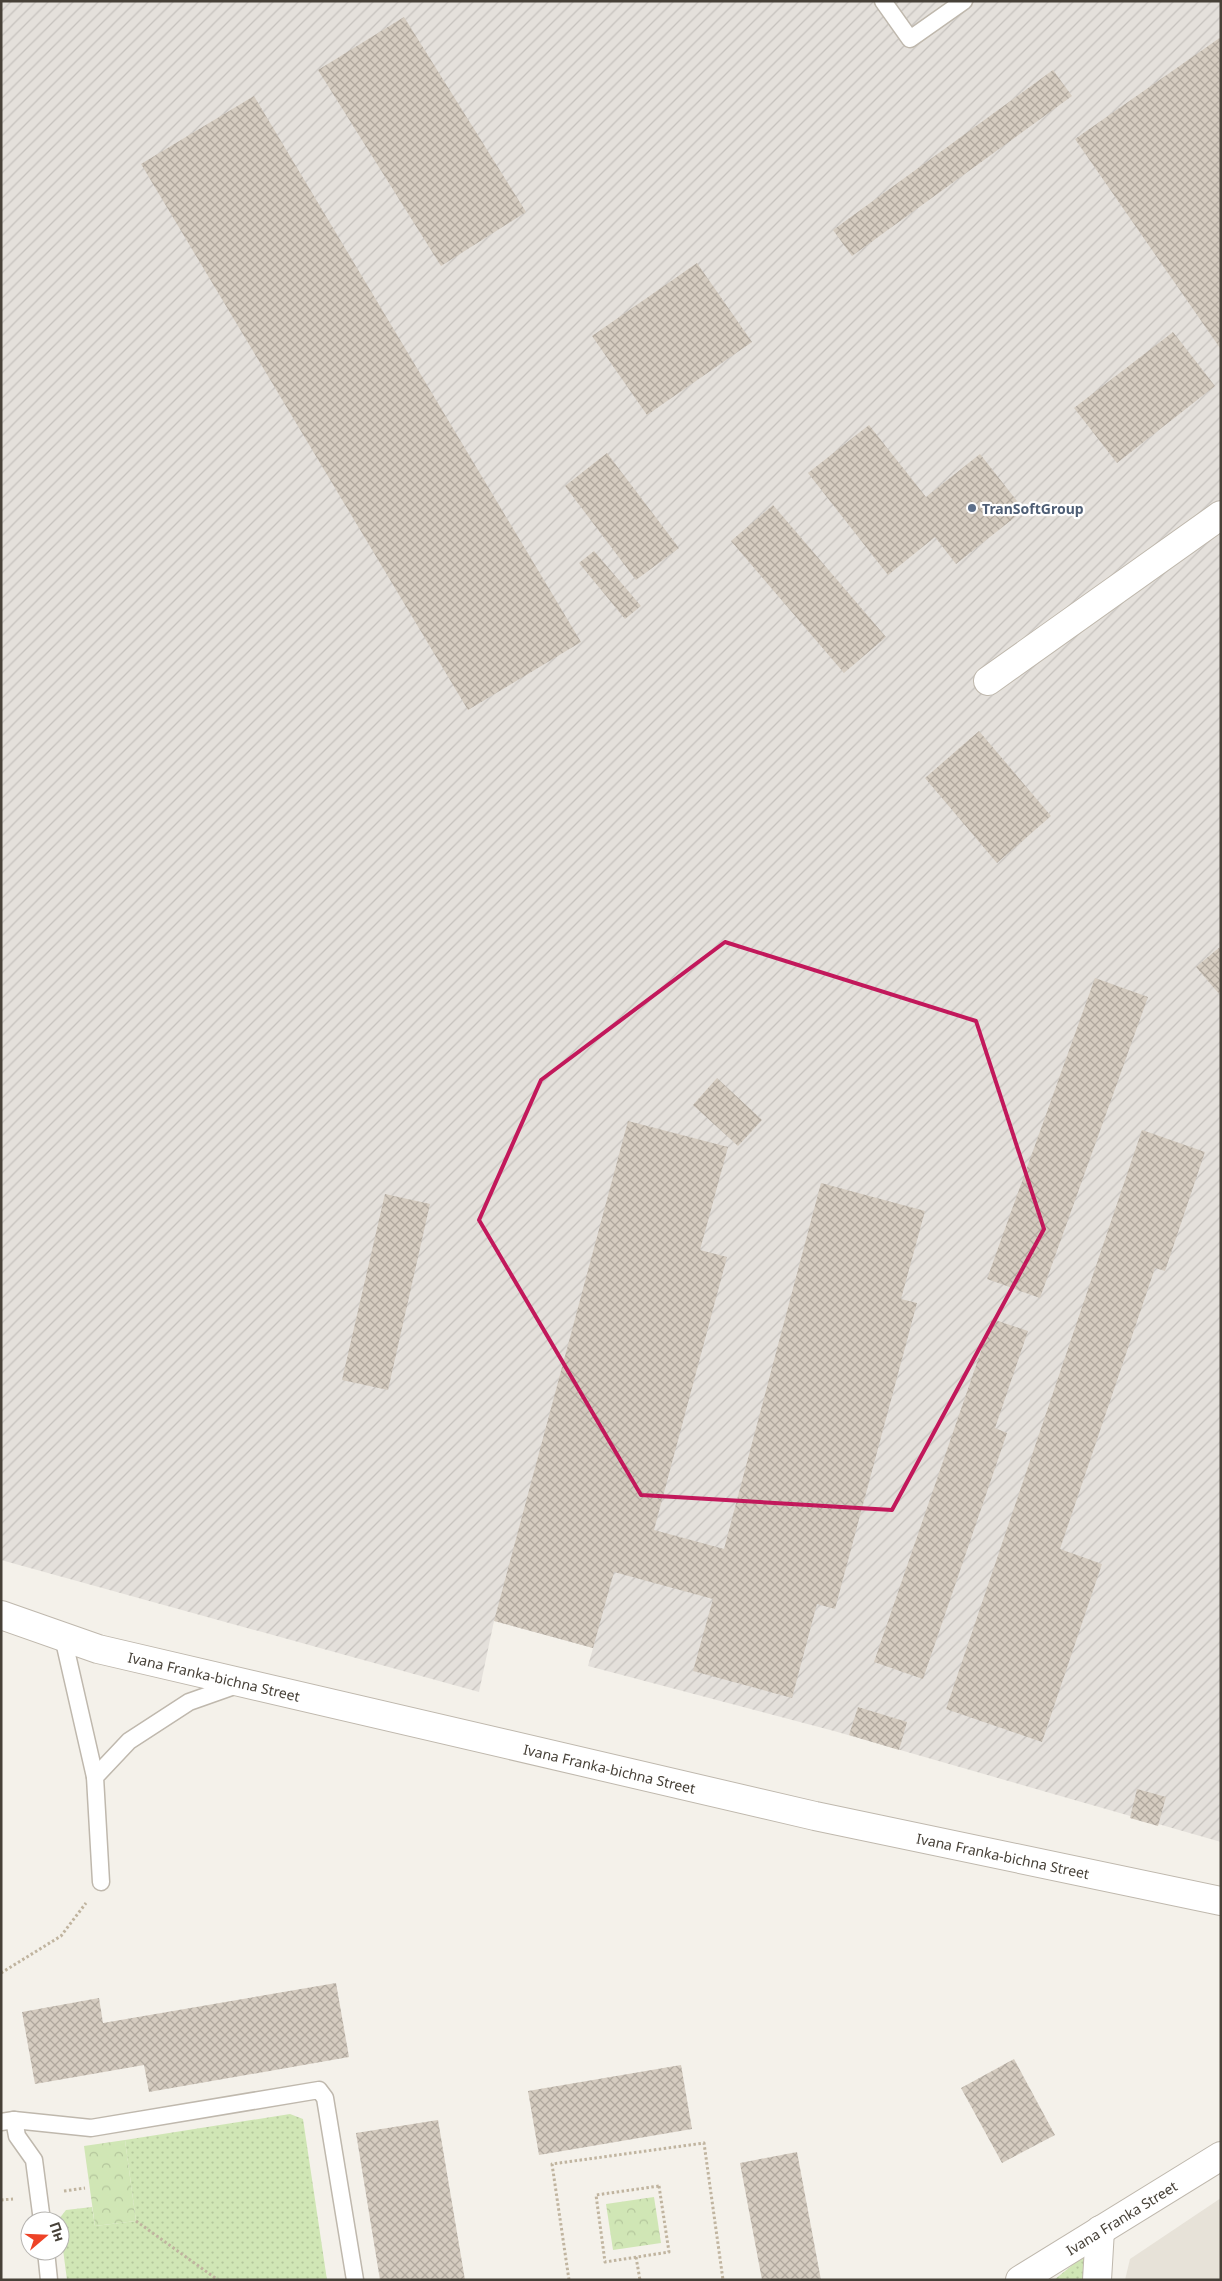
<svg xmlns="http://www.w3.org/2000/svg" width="1222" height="2281" font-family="'Noto Sans',sans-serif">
  <defs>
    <pattern id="industrial-furrows" width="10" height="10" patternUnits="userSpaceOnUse" patternTransform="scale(1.25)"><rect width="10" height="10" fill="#e4e0db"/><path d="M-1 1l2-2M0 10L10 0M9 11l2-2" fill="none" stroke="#c5c1bd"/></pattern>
    <pattern id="grass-dots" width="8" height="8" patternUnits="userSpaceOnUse" patternTransform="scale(1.25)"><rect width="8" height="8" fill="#d0e6b5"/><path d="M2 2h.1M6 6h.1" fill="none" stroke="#b4c69c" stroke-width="1.8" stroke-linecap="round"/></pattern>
    <pattern id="park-crowns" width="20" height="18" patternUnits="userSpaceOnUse" patternTransform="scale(1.25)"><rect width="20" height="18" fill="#d0e6b5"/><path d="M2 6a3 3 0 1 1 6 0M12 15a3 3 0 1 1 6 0" fill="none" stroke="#b4c69c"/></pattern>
    <pattern id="building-cross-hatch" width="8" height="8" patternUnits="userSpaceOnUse" patternTransform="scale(1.25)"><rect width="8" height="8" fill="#d5ccc0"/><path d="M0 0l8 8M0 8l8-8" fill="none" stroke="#afa79d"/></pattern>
  </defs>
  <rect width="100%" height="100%" fill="#f4f1ea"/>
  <!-- residential -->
  <polygon fill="#e7e2d8" points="1221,2198 1221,2280 1125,2280 1130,2259"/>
  <!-- industrial -->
  <polygon fill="url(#industrial-furrows)" points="1,1 1221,1 1221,1842 834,1731 588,1666 593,1648 494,1621 479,1692 1,1560"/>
  <!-- grass -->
  <g fill="url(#grass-dots)">
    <polygon points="290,2114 303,2119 327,2280 67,2280 59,2219 66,2210 92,2207 95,2226 136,2221 125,2140"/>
    <polygon points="1092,2249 1088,2280 1054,2280"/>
  </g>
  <!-- park -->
  <g fill="url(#park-crowns)">
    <polygon points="125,2140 136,2221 95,2226 84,2146"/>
    <polygon points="654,2197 661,2243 613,2250 606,2204"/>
  </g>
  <!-- building -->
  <g fill="url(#building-cross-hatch)">
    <polygon points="404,17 526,212 441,266 318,70"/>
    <polygon points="1221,37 1221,348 1220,348 1075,139"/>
    <polygon points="1053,70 1072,96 852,256 833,230"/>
    <polygon points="254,96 581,642 468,710 141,164"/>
    <polygon points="697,263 752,342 647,415 592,336"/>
    <polygon points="1173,332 1215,386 1117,463 1074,408"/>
    <polygon points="869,425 926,497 980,454 1024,510 956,564 935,537 888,575 808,473"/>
    <polygon points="607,453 679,548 636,580 565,486"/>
    <polygon points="773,505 886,637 844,673 731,541"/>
    <polygon points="594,551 641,606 625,619 579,563"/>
    <polygon points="979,731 1051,816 997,863 925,778"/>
    <polygon points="1221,946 1221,996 1196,967"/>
    <polygon points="1095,978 1148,997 1040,1298 987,1279"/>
    <polygon points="717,1078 762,1120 738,1146 693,1105"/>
    <polygon points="628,1121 728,1147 700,1250 727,1257 654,1530 724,1549 821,1183 925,1211 901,1299 917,1303 835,1609 817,1604 792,1698 693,1671 713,1599 614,1572 593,1648 494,1621"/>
    <polygon points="1142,1130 1205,1152 1165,1271 1155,1268 1060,1549 1102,1564 1042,1742 946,1709"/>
    <polygon points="385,1194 430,1204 388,1390 342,1380"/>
    <polygon points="992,1319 1028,1331 995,1428 1007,1433 923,1679 874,1662"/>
    <polygon points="858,1707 907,1722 899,1750 849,1735"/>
    <polygon points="1137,1789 1166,1797 1158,1826 1130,1818"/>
    <polygon points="336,1983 349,2057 149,2092 144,2065 35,2084 22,2012 99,1998 103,2023"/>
    <polygon points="1014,2059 1055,2135 1002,2163 961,2088"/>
    <polygon points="681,2065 692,2129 539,2155 528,2091"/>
    <polygon points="438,2120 465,2280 380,2280 356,2133"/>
    <polygon points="797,2152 821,2280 762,2280 740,2163"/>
  </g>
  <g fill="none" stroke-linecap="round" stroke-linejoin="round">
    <defs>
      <g id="service">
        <polyline points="883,1 910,39 964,1"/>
        <polyline points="63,1637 95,1777"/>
        <polyline points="101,1882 95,1777 129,1741 189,1702 240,1684"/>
        <polyline points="14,2120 91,2128 319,2090 325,2098 355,2280"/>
        <polyline points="1,2122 14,2120 17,2136 34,2160 42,2221"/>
        <polyline points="46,2251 49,2280"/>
      </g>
      <g id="minor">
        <polyline points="988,681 1221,515"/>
        <path id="s1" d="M1,1615l97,34 717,167 406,85"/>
        <polyline points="1097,2280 1100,2230"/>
      </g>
      <g id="tertiary">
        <path id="s2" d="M1020,2280l201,-124"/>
      </g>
    </defs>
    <!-- service casing -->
    <use href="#service" stroke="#bfb8ad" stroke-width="19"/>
    <!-- minor casing -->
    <use href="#minor" stroke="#bfb8ad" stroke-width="30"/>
    <!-- tertiary casing -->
    <use href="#tertiary" stroke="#bfb8ad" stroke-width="30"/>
    <!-- path -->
    <g stroke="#c0b49f" stroke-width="3" stroke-dasharray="2.5 2.5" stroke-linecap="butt">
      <polyline points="1,1973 61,1936 86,1903"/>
      <polygon points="659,2186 669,2252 605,2262 596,2195"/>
      <polyline points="64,2191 85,2188"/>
      <polyline points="1,2200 13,2199"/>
      <polyline points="136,2221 218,2280"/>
      <polyline points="636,2257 640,2280"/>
      <polyline points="569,2280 552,2164 704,2143 723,2280"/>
    </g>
    <!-- service -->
    <use href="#service" stroke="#fff" stroke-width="16"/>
    <!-- minor -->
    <use href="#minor" stroke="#fff" stroke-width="28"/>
    <!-- tertiary -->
    <use href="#tertiary" stroke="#fff" stroke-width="28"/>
  </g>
  <!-- marked area -->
  <path fill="none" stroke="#c2185b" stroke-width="4" stroke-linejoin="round" d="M725,942l251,79 68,208 -152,281 -251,-15 -162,-275 62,-140z"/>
  <!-- markers -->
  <circle fill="#5c6f8a" stroke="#fff" stroke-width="2" cx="972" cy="508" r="5"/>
  <g text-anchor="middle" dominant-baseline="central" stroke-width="4.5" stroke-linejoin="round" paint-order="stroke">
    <!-- service labels -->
    <g font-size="14" font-weight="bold" fill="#4e5e75" stroke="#fff" text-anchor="start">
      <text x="982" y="508">TranSoftGroup</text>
    </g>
    <!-- street labels -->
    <g font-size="14" fill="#474138" stroke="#fff">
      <text stroke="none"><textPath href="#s1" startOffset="222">Ivana Franka-bichna Street</textPath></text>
      <text stroke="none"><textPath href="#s1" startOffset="628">Ivana Franka-bichna Street</textPath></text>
      <text stroke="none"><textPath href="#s1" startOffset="1031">Ivana Franka-bichna Street</textPath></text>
      <text stroke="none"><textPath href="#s2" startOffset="119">Ivana Franka Street</textPath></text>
    </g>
  </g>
  <!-- border -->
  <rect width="1222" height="2281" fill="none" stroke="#474138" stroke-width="5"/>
  <!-- north arrow -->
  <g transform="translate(45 2236) rotate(71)"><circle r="24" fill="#ffffff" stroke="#b5b3af"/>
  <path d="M0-4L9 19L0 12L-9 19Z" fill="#ee4327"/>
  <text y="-8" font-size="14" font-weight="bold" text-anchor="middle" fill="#474138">Пн</text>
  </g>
</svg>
